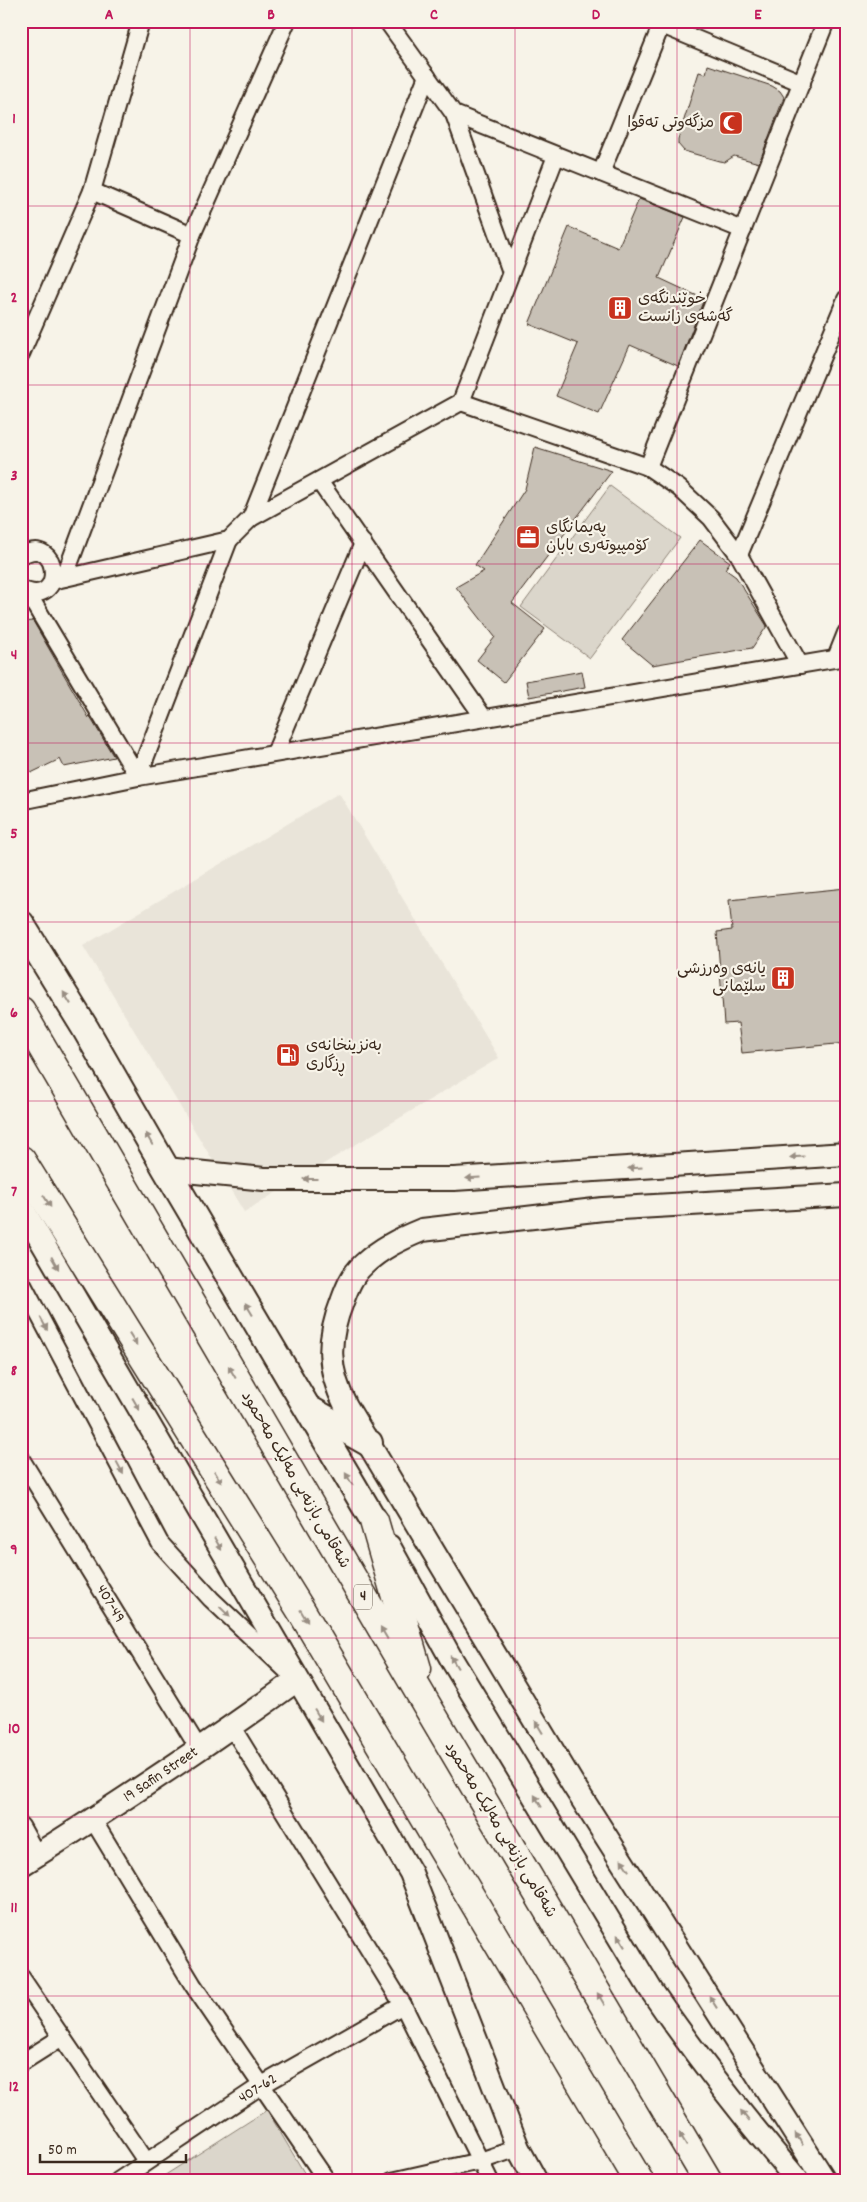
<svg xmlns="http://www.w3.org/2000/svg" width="867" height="2202" font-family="Dekko,'Playpen Sans Arabic',sans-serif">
  <rect width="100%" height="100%" fill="#f7f3e8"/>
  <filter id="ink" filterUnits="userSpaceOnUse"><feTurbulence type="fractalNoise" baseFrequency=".02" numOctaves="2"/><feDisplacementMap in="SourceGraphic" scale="10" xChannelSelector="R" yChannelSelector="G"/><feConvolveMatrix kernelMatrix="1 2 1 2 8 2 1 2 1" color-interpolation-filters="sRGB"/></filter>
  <g filter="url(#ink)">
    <!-- built -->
    <polygon fill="#e9e4d9" points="339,793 499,1058 244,1212 83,946"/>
    <!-- green -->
    <g fill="#dbd6cb" stroke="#8b8074">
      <polygon points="610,486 680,538 590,658 521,607"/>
      <polygon points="267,2110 309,2181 156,2181"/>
    </g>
    <!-- building -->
    <g fill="#c8c1b6" stroke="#3b2a1e">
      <polygon points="708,65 772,86 780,91 784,97 759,163 734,156 725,162 719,161 684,151 678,144 678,139 699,72 706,74"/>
      <polygon points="639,199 685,217 659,278 704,299 678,366 630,345 599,414 556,396 578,344 529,324 569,227 618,248"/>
      <polygon points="535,447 612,471 512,603 545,629 504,682 477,660 495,637 456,587 484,571 475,565 525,489"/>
      <polygon points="700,540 730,562 725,569 736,577 767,626 752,648 652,665 622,640"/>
      <polygon points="33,621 89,718 90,717 114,757 64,767 60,759 31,773 21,749 21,622"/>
      <polygon points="582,671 585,687 529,697 526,681"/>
      <polygon points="846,888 846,1043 742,1053 738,1023 724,1024 717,932 732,930 729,900"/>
    </g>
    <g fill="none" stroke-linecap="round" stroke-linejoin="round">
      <defs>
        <g id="street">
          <polyline points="387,21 454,114 511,272"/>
          <polyline points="662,25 802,83"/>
          <polyline points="454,114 743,230"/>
          <polyline points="601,173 663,21"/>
          <polyline points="92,191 192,235"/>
          <polyline points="21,354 92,191 141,21"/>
          <polyline points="461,402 648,467 679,488 711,518 739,555 800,665"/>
          <polyline points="648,467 826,21"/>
          <polyline points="319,481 484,718"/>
          <polyline points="251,518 427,76"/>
          <polyline points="739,555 846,299"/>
          <path d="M21,556c39,-25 46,55 0,33"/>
          <polyline points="64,578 192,235 287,21"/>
          <polyline points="52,581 229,540 251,518 461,402 556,156"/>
          <polyline points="27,592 138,777"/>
          <polyline points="836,658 846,633"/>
          <polyline points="275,753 363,543"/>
          <polyline points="138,777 229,540"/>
          <polyline points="21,801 138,777 846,657"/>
          <polyline points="21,1281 160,1543 211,1599 286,1670"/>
          <polyline points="21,1459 199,1749"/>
          <polyline points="232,1727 403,2005 490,2181"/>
          <polyline points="93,1820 193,1985 327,2181"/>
          <polyline points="21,1826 37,1855"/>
          <polyline points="21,1977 146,2161"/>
          <polyline points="21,2063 62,2037"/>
          <polyline points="118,2181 262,2085 403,2005"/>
          <polyline points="392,2181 480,2161 518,2148"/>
        </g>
        <g id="secondary">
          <polyline points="166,1169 264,1179 454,1179 846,1154"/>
          <polyline points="21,1206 411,1873 518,2148 536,2181"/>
          <path d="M389,1546l63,114 199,330c45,66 95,130 147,191"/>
          <path d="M21,1865c94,-59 186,-120 276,-185"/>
          <path d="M825,2181l-253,-398 -226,-377c-19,-37 -19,-66 -4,-104 5,-14 10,-27 21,-37 18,-17 37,-26 59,-35l181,-21 243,-14"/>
        </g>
        <g id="primary">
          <polyline points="21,924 85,1028 166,1169 374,1521"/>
          <polyline points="309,1409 369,1443"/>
        </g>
        <g id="highway">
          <polyline points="21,1011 429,1709 708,2181"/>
          <polyline points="21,1160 302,1612 639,2181"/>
          <polyline points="374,1521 417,1669"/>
        </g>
      </defs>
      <!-- street casing -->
      <use href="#street" stroke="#3b2a1e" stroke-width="20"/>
      <!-- secondary casing -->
      <use href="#secondary" stroke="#3b2a1e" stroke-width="26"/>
      <!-- primary casing -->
      <use href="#primary" stroke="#3b2a1e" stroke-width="30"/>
      <!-- highway casing -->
      <use href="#highway" stroke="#3b2a1e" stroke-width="31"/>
      <!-- street -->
      <use href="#street" stroke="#f7f3e8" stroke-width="16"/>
      <!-- secondary -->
      <use href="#secondary" stroke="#f7f3e8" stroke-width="22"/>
      <!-- primary -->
      <use href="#primary" stroke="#f7f3e8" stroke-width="26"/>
      <!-- highway -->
      <use href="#highway" stroke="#f7f3e8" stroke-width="28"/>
    </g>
    <!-- one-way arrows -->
    <defs><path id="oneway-solid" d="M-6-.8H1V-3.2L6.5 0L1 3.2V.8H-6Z" transform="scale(1.25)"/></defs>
    <g fill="#998e83">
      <use href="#oneway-solid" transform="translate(67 998) rotate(-122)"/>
      <use href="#oneway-solid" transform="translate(149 1139) rotate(-120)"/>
      <use href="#oneway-solid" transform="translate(797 1157) rotate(176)"/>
      <use href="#oneway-solid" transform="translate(635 1168) rotate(176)"/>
      <use href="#oneway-solid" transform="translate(473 1178) rotate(176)"/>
      <use href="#oneway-solid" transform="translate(310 1179) rotate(-180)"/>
      <use href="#oneway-solid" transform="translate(47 1201) rotate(58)"/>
      <use href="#oneway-solid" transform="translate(55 1263) rotate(60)"/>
      <use href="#oneway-solid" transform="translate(249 1309) rotate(-121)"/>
      <use href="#oneway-solid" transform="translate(44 1324) rotate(62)"/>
      <use href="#oneway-solid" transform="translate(133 1339) rotate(58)"/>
      <use href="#oneway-solid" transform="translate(232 1372) rotate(-120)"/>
      <use href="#oneway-solid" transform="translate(136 1404) rotate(60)"/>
      <use href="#oneway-solid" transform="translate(120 1468) rotate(62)"/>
      <use href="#oneway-solid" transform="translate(218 1477) rotate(58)"/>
      <use href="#oneway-solid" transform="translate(349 1479) rotate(-121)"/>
      <use href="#oneway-solid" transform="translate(218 1544) rotate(60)"/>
      <use href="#oneway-solid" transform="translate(225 1612) rotate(44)"/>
      <use href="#oneway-solid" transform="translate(304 1616) rotate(59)"/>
      <use href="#oneway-solid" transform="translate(384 1633) rotate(-120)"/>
      <use href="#oneway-solid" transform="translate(454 1662) rotate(-121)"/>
      <use href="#oneway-solid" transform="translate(318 1715) rotate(59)"/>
      <use href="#oneway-solid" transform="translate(539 1727) rotate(-121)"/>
      <use href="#oneway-solid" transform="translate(538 1801) rotate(-121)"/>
      <use href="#oneway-solid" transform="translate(625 1865) rotate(-123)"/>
      <use href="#oneway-solid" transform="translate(621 1941) rotate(-122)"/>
      <use href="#oneway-solid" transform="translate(601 1999) rotate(-121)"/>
      <use href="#oneway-solid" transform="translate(713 2002) rotate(-122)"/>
      <use href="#oneway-solid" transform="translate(745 2116) rotate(-128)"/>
      <use href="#oneway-solid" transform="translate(683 2139) rotate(-121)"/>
      <use href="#oneway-solid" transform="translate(799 2139) rotate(-122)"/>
    </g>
  </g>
  <!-- grid -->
  <path fill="none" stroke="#c2185b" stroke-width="1" stroke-opacity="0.55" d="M190,21v2160M352,21v2160M515,21v2160M677,21v2160M21,206h825M21,385h825M21,564h825M21,743h825M21,922h825M21,1101h825M21,1280h825M21,1459h825M21,1638h825M21,1817h825M21,1996h825"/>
  <!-- icons -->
  <defs>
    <symbol id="mosque-square" viewBox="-11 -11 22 22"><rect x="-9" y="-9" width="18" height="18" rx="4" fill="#c8321e" stroke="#f7f3e8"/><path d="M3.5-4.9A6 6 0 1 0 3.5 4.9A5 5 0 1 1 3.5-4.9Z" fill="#fff"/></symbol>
    <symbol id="building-square" viewBox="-11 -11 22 22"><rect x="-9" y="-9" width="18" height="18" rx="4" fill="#c8321e" stroke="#f7f3e8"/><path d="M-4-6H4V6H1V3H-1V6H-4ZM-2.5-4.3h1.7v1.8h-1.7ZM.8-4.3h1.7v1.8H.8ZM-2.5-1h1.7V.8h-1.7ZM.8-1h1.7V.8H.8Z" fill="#fff"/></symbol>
    <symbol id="office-square" viewBox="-11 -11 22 22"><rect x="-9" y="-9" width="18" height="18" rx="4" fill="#c8321e" stroke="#f7f3e8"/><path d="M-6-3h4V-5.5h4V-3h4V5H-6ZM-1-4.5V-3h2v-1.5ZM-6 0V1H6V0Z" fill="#fff"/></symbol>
    <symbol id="fuel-square" viewBox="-11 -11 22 22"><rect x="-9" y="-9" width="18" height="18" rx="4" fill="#c8321e" stroke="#f7f3e8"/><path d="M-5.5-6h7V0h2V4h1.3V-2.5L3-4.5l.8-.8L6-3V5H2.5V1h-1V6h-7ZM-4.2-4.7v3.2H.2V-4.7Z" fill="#fff"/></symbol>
  </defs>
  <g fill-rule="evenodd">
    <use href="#mosque-square" x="717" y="109" width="28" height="28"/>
    <use href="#building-square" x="606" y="294" width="28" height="28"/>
    <use href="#office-square" x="514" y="523" width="28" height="28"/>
    <use href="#building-square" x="769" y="964" width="28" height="28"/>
    <use href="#fuel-square" x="274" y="1041" width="28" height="28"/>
  </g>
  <g text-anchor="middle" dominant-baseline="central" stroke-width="4.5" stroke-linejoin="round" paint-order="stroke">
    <!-- shield labels -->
    <rect fill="#f7f3e8" stroke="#73665b" stroke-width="1" x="354" y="1584.5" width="18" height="25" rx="4"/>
    <g font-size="15" font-weight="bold" fill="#3b2a1e">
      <text x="363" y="1597">4</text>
    </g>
    <!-- poi labels -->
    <g font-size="16" fill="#3b2a1e" stroke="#f7f3e8" text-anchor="start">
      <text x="714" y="123" text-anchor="end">مزگەوتی تەقوا</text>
      <text x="638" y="299">خوێندنگەی<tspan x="638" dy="18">گەشەی زانست</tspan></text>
      <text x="546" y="528">پەیمانگای<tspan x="546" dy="18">کۆمپیوتەری بابان</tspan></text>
      <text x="766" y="969" text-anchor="end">یانەی وەرزشی<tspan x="766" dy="18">سلێمانی</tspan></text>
      <text x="306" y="1046">بەنزینخانەی<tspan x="306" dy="18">ڕزگاری</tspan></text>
    </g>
    <!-- street labels -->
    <g font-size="16" fill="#3b2a1e" stroke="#f7f3e8">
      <text transform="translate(295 1480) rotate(60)">شەقامی بازنەیی مەلیک مەحمود</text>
      <text transform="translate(110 1604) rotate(59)">407-49</text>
      <text transform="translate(161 1775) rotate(-34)">19 Safin Street</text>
      <text transform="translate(500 1830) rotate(59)">شەقامی بازنەیی مەلیک مەحمود</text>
      <text transform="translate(258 2089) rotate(-32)">407-62</text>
    </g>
  </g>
  <!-- margin -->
  <rect width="867" height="2202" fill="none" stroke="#f7f3e8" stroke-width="55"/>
  <!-- scale -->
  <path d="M40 2154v8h146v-8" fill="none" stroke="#3b2a1e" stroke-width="2.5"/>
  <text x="48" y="2154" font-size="15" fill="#3b2a1e" stroke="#f7f3e8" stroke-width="4" paint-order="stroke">50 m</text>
  <rect x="28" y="28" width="812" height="2146" fill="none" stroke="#c2185b" stroke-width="2"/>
  <g font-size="16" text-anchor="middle" font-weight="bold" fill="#c2185b">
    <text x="109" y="19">A</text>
    <text x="271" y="19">B</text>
    <text x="434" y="19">C</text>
    <text x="596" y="19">D</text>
    <text x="758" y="19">E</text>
    <text x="14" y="123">1</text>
    <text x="14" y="302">2</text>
    <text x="14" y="480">3</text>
    <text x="14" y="659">4</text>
    <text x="14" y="838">5</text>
    <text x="14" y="1017">6</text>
    <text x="14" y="1196">7</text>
    <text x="14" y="1375">8</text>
    <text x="14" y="1554">9</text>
    <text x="14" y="1733">10</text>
    <text x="14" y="1912">11</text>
    <text x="14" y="2091">12</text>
  </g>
</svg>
